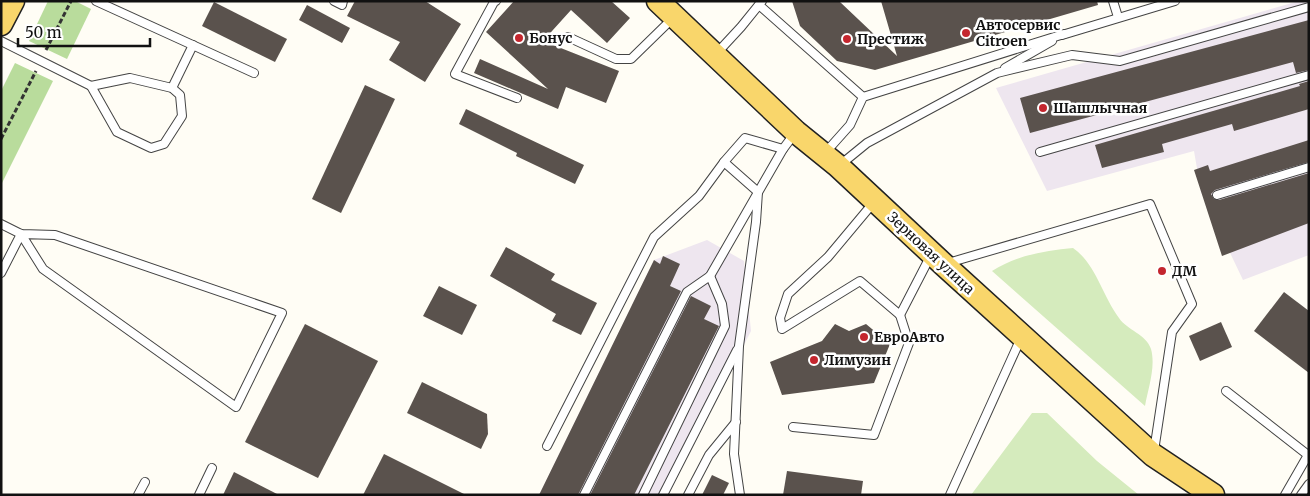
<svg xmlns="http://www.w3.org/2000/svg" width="1310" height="496" font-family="Merriweather,serif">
  <rect width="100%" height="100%" fill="#fffdf5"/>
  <!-- industrial -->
  <g fill="#eee6ef">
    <polygon points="1299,1 1309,1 1309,255 1243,280 1201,192 1194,151 1047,191 996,88"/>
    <polygon points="707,240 744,261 751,331 668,495 539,495 654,260"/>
  </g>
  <!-- green -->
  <g fill="#d5ebbd">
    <path d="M1073,248c23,16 29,47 46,70 8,12 27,16 32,31 5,18 -3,40 -6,57l-153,-135c25,-16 52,-20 81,-23z"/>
    <polygon points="1032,413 1047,413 1097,461 1139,495 971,495"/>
  </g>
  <!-- forest -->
  <g fill="#b9dc9c">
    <polygon points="48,1 75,1 91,9 67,59 29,41"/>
    <polygon points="15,63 53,81 1,185 1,91"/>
  </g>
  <!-- building -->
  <g fill="#5a524d">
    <polygon points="355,1 425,1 461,24 425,82 389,60 400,42 347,16"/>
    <polygon points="514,1 611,1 630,18 607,43 571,10 543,41 619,71 606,103 566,87 558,109 474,73 480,59 548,89 486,32"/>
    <polygon points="792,1 839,1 897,56 881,1 1097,1 1098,5 875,70 837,61 800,26"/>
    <polygon points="214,2 287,39 275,62 202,26"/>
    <polygon points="307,5 350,28 342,43 299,20"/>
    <polygon points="1309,20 1309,70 1296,73 1293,62 1030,133 1020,98"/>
    <polygon points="1309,81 1309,109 1234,131 1232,124 1162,144 1164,152 1102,168 1095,145 1300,86 1299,84"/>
    <polygon points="365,85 395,99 341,213 312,199"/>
    <polygon points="466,109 584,165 575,184 516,156 517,153 459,124"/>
    <polygon points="1309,140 1309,162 1215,190 1211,194 1214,199 1219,200 1309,173 1309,223 1222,256 1194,170 1208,165 1210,171"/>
    <polygon points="506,247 555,274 551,280 597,303 581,335 552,321 556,314 490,276"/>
    <polygon points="663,256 680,264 670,286 681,291 578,495 539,495 654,260 660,264"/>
    <polygon points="439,286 477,305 462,335 423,316"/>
    <polygon points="1284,292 1309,311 1309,373 1254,331"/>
    <polygon points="691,296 711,306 704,319 719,326 634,495 590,495"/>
    <polygon points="1221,322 1232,347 1200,361 1189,336"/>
    <polygon points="305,324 378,361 318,478 245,442"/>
    <polygon points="835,324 849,331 866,324 890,344 874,383 782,395 770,362 822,341"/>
    <polygon points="422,382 487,414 488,434 481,449 407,413"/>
    <polygon points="384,454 466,495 363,495"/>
    <polygon points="787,471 863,481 861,495 783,495"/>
    <polygon points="234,472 279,495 223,495"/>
    <polygon points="712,475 729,483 723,495 702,495"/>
  </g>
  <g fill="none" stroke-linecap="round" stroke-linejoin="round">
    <defs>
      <g id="service">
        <polyline points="96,1 254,73"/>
        <polyline points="334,1 342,5 343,1"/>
        <polyline points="496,1 494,2 455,74 517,98"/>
        <polyline points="1113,1 1118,17"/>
        <polyline points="759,5 863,97"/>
        <polyline points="1062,35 1175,1"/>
        <polyline points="568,37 616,59 631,59 673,18"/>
        <polyline points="1,41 91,86"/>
        <polyline points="716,54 741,27 762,1"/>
        <polyline points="1005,68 1052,41"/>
        <polygon points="130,78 172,88 180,95 182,116 164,144 151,148 117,132 91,86"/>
        <polyline points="172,88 193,45"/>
        <polyline points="1040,152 1309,75"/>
        <polyline points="825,153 850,125 863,97 1064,34"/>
        <polyline points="840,165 867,143 997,73 1072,55 1120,61 1309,7"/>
        <polyline points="1217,195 1309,167"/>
        <polyline points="874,202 828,257 788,294 780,318 782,329 860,281 900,315 931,255"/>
        <polyline points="1,224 21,234 55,235 282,313 236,407 43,269 21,234"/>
        <polyline points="948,263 1150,204 1192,304 1172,332 1154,451"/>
        <polyline points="1,273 21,234"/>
        <polyline points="1226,391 1308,455 1285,495"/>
        <polyline points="793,427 874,435 909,343 900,315"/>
        <polyline points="547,446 654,237 699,196 724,162"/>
        <polyline points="138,495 145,482"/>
        <polyline points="199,495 212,468"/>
        <polyline points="584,495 687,292 710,276 783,149 795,133"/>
        <polyline points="643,495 725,326 722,304 710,276"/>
        <polyline points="663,495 737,350"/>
        <polyline points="688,495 709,455 736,422"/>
        <polyline points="740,495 734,454 739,346 756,222 758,192 724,162 745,138 783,149"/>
        <polyline points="950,495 1021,338"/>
        <polyline points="1301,495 1309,484"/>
      </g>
      <g id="primary">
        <polyline points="658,1 796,132 838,166 943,264 1153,455 1213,495"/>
        <polyline points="1,24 13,1"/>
      </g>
    </defs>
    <!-- service casing -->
    <use href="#service" stroke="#444" stroke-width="10"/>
    <!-- primary casing -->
    <use href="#primary" stroke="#222" stroke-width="25"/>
    <!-- path -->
    <g stroke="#333" stroke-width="3" stroke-dasharray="5 2.5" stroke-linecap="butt">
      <polyline points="46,50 71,1"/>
      <polyline points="1,139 36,71"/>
    </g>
    <!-- service -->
    <use href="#service" stroke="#fff" stroke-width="8"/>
    <!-- primary -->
    <use href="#primary" stroke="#f9d66b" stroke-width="22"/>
  </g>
  <!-- markers -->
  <g fill="#c4262e" stroke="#fff" stroke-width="2">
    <circle cx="966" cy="33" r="5"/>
    <circle cx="519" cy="38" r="5"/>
    <circle cx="847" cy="39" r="5"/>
    <circle cx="1043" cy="108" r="5"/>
    <circle cx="1162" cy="271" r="5"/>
    <circle cx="864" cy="337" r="5"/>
    <circle cx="814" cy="360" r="5"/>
  </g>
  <g text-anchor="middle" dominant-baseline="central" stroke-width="5" stroke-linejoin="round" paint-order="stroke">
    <!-- poi labels -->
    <g font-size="14" font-weight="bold" fill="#111" stroke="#fff" text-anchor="start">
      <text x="976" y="25">Автосервис<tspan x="976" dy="16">Citroen</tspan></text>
      <text x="529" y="38">Бонус</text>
      <text x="857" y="39">Престиж</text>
      <text x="1053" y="108">Шашлычная</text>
      <text x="1172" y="271">ДМ</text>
      <text x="874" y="337">ЕвроАвто</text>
      <text x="824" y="360">Лимузин</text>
    </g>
    <!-- street labels -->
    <g font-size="14" fill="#111" stroke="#fff">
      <text transform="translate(931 253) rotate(43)">Зерновая улица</text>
    </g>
  </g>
  <!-- border -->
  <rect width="1310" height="496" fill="none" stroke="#111111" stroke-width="5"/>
  <!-- scale -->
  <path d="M18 38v8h132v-8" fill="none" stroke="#111111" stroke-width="2.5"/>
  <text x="25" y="38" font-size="15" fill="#111111" stroke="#ffffff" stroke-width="4" paint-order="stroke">50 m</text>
</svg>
